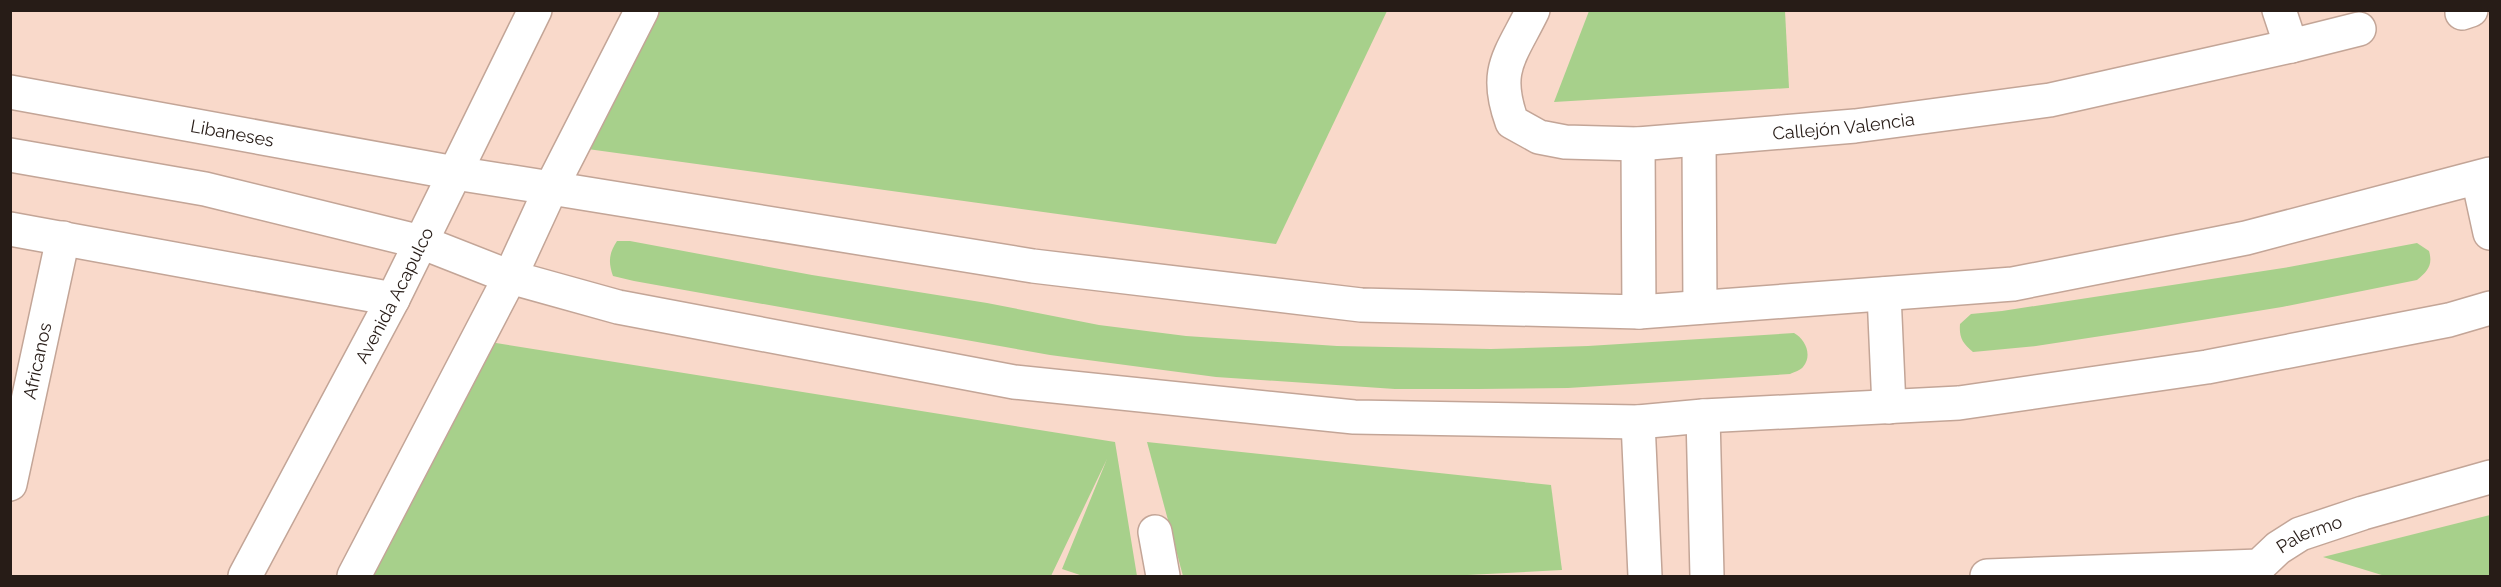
<svg xmlns="http://www.w3.org/2000/svg" width="2501" height="587" font-family="Raleway,sans-serif">
  <rect width="100%" height="100%" fill="#f9d9ca"/>
  <!-- green -->
  <g fill="#a7d08b">
    <polygon points="646,11 1387,11 1276,244 573,147"/>
    <polygon points="1589,11 1785,11 1789,88 1554,102"/>
    <path d="M617,241h13l182,34 175,28 112,22 87,11 151,10 154,3 97,-3 206,-13c11,6 19,22 9,34 -2,3 -9,5 -13,7l-222,14 -91,1h-82l-179,-12 -166,-22 -416,-74 -21,-5c-5,-14 -4,-23 4,-35z"/>
    <path d="M2417,243l12,8c4,14 -1,20 -12,29l-135,27 -148,24 -98,15 -63,6c-11,-9 -14,-15 -13,-28l11,-10 31,-3 287,-44z"/>
    <polygon points="465,338 1115,442 1137,576 1083,576 1062,569 1107,459 1051,576 340,576"/>
    <polygon points="1147,442 1551,485 1562,570 1448,576 1183,576"/>
    <polygon points="2490,515 2490,576 2385,576 2323,557"/>
  </g>
  <g fill="none" stroke-linecap="round" stroke-linejoin="round">
    <defs>
      <g id="street">
        <path id="s1" d="M1533,10c-23,47 -40,60 -21,112l27,15 26,5 73,2 217,-18 195,-26 241,-54 68,-17"/>
        <polyline points="2279,10 2291,46"/>
        <polyline points="2462,13 2471,10"/>
        <polyline points="1699,140 1700,307"/>
        <polyline points="1638,144 1639,312"/>
        <polyline points="2478,178 2490,233"/>
        <polyline points="551,188 1033,266 1361,305 1639,312 2013,284 2246,238 2490,174"/>
        <polyline points="10,229 393,299"/>
        <polyline points="510,277 618,307 1014,382 1354,417 1638,422 1703,416 1959,403 2207,367 2449,320 2490,308"/>
        <polyline points="1884,294 1889,407"/>
        <polyline points="1703,416 1707,576"/>
        <polyline points="1638,422 1645,576"/>
        <path id="s2" d="M10,484l53,-246"/>
        <polyline points="1155,532 1163,576"/>
        <path id="s3" d="M1987,576l272,-10 19,-18 22,-14 63,-21 127,-36"/>
      </g>
      <g id="secondary">
        <path id="s4" d="M10,92l445,81 96,15"/>
        <polyline points="10,155 205,189 421,242 510,277"/>
        <path id="s5" d="M245,576l148,-277 142,-289"/>
        <polyline points="354,576 510,277 551,188 642,10"/>
      </g>
    </defs>
    <!-- street casing -->
    <use href="#street" stroke="#c3a597" stroke-width="36"/>
    <!-- secondary casing -->
    <use href="#secondary" stroke="#c3a597" stroke-width="36"/>
    <!-- street -->
    <use href="#street" stroke="#fff" stroke-width="33"/>
    <!-- secondary -->
    <use href="#secondary" stroke="#fff" stroke-width="33"/>
  </g>
  <g text-anchor="middle" dominant-baseline="central" stroke-width="4.5" stroke-linejoin="round" paint-order="stroke">
    <!-- street labels -->
    <g font-size="18" fill="#271c17" stroke="#fff">
      <text stroke="none"><textPath href="#s1" startOffset="456">Callejón Valencia</textPath></text>
      <text stroke="none"><textPath href="#s4" startOffset="226">Libaneses</textPath></text>
      <text stroke="none"><textPath href="#s5" startOffset="318">Avenida Acapulco</textPath></text>
      <text stroke="none"><textPath href="#s2" startOffset="126">Africanos</textPath></text>
      <text stroke="none"><textPath href="#s3" startOffset="333">Palermo</textPath></text>
    </g>
  </g>
  <!-- border -->
  <rect width="2501" height="587" fill="none" stroke="#271c17" stroke-width="24"/>
</svg>
